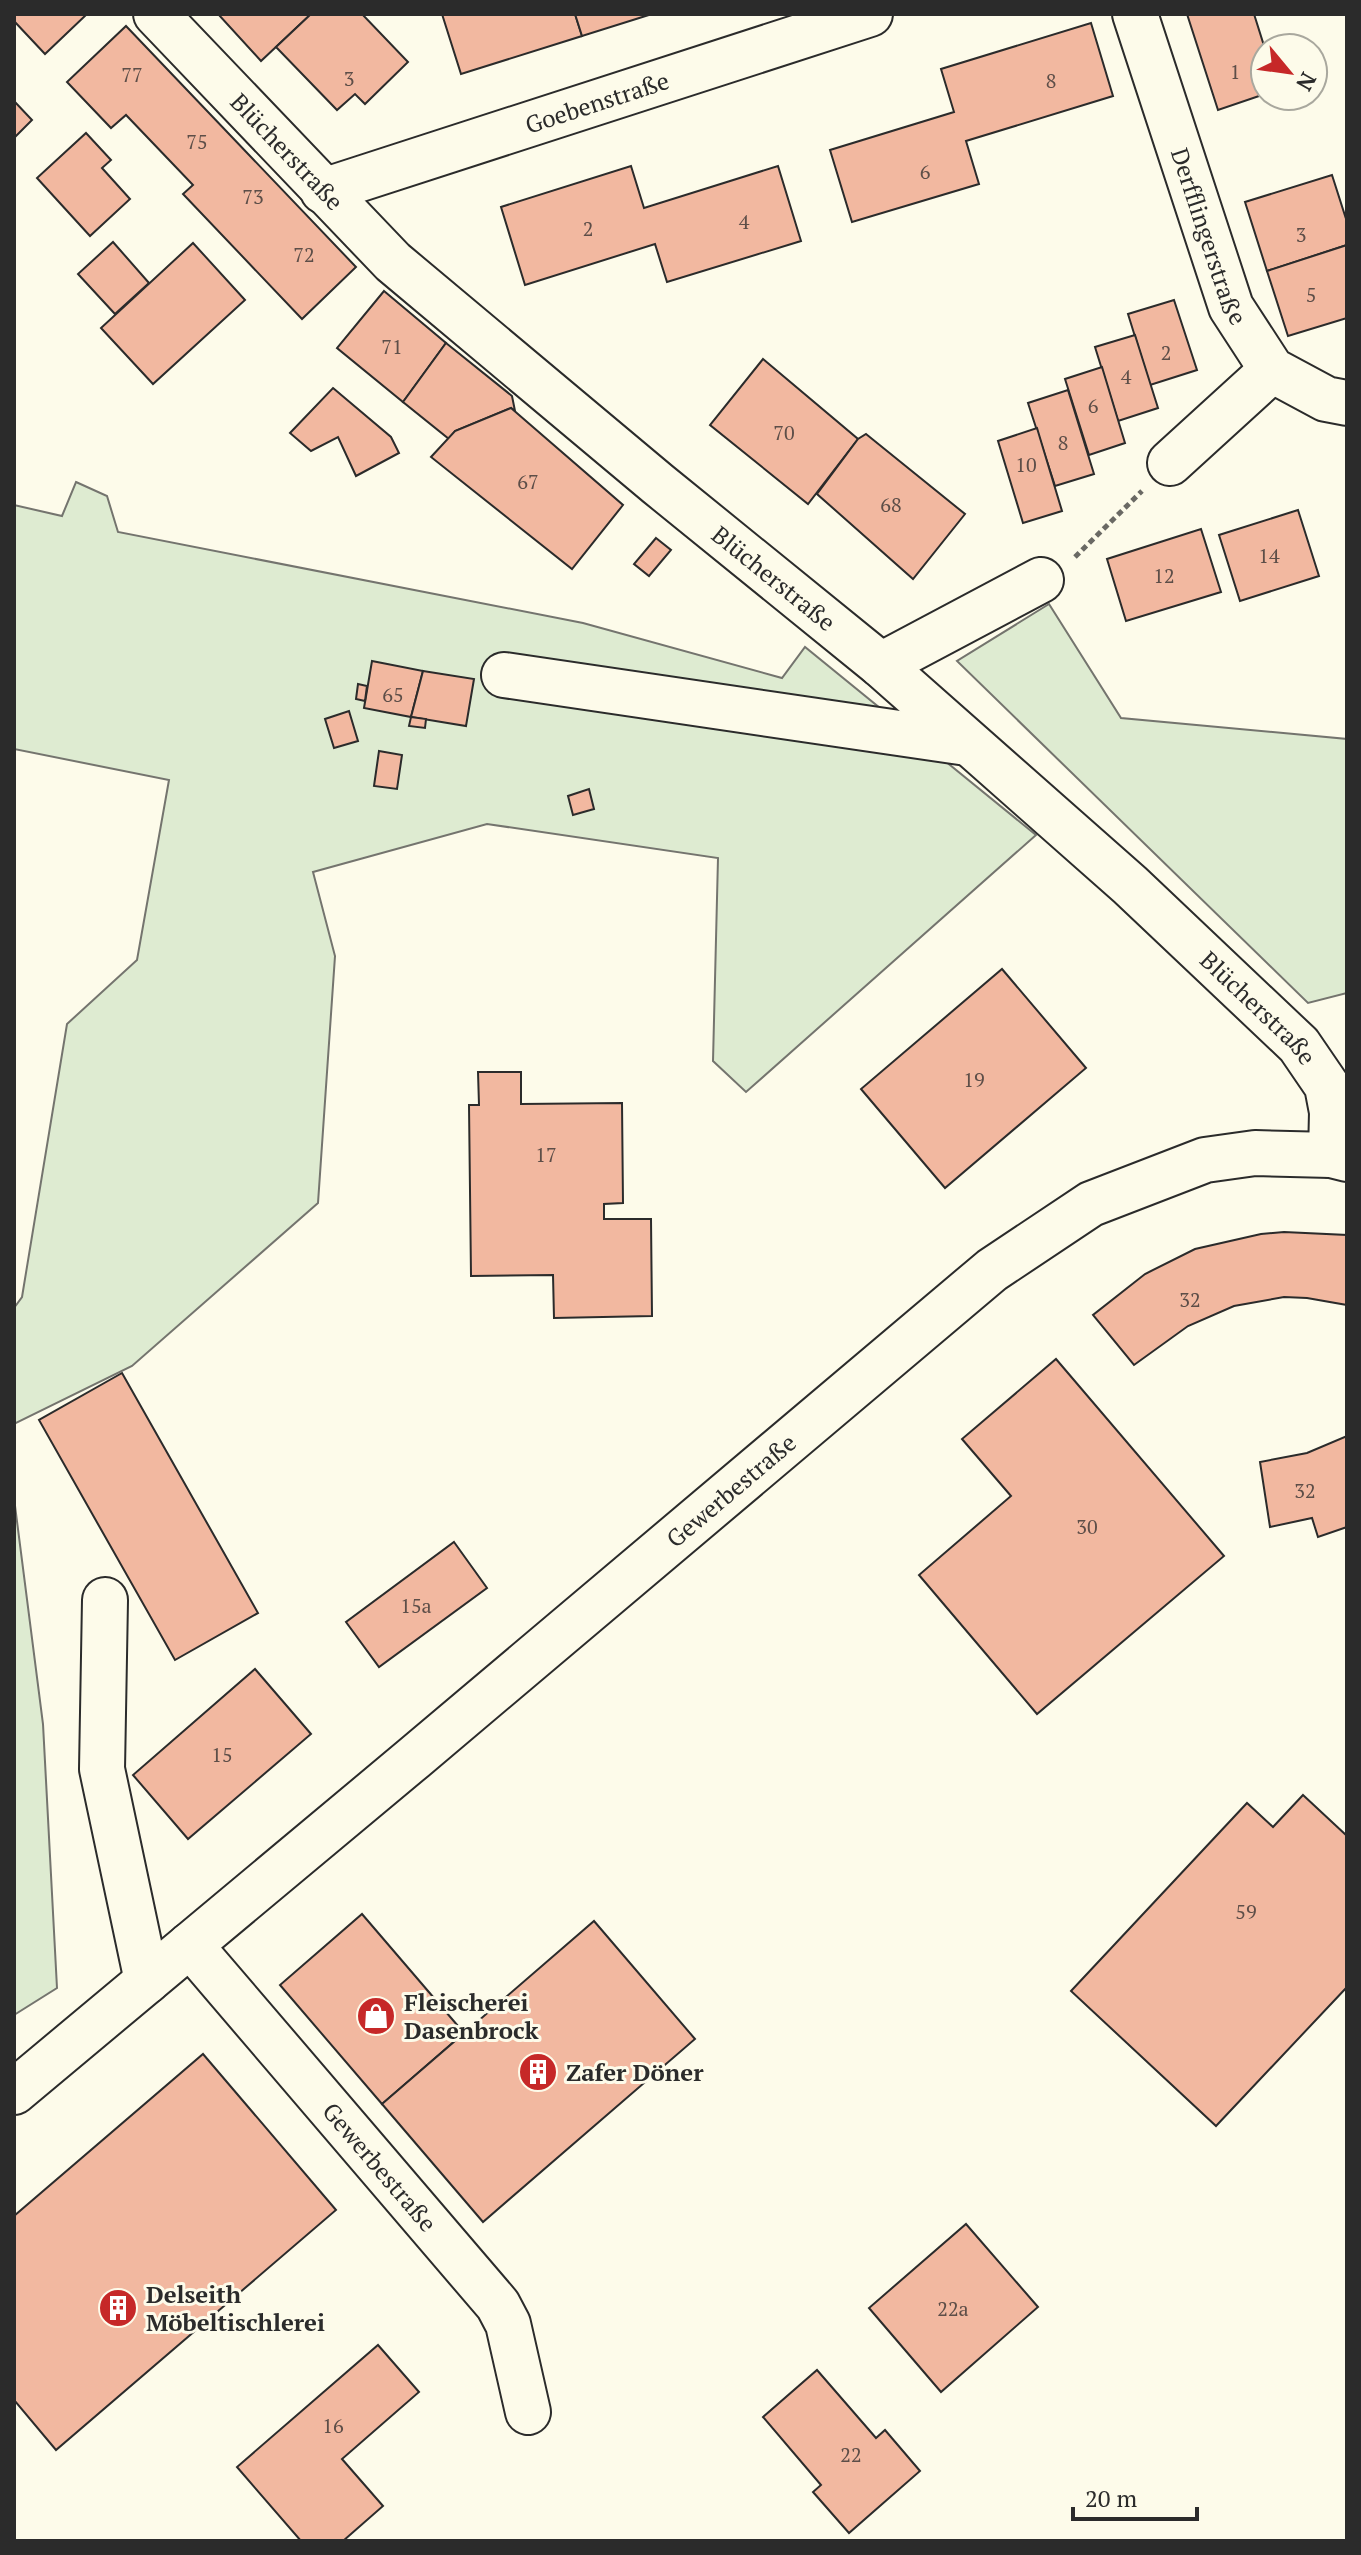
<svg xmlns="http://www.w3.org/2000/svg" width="1361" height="2555" font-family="'PT Serif',serif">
  <rect width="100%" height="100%" fill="#fdfbea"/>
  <!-- green -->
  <g fill="#deebd1" stroke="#74746e" stroke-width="2">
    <polygon points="76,482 107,496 118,532 583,623 782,678 805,647 1036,835 746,1092 713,1061 718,858 487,824 313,872 335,956 318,1203 132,1366 14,1424 14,1308 22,1297 67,1024 137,960 169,780 14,749 14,505 62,516"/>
    <polygon points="1049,604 1121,718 1347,739 1347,993 1308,1003 957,661"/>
    <polygon points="14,1498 43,1724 57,1988 14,2015"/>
  </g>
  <!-- building -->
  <g fill="#f2b8a0" stroke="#2b2b2b" stroke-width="2">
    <polygon points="14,14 87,14 45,54 14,21"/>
    <polygon points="218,14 311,14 261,61"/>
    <polygon points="311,14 362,14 408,62 365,104 355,94 337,110 276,47"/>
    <polygon points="442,14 575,14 582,36 461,74"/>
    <polygon points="575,14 652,14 582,36"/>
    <polygon points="1187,14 1254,14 1265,49 1265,94 1218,110"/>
    <polygon points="1091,23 1113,96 966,141 979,184 852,222 830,150 954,112 941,69"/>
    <polygon points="126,26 356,267 302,319 183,194 193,185 126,115 111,128 67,82"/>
    <polygon points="14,101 32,120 14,138"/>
    <polygon points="86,133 111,160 102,168 130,199 90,236 37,178"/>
    <polygon points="631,166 644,208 778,166 801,241 667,282 655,244 525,285 501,207"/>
    <polygon points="1332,175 1347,222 1347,245 1267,271 1245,202"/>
    <polygon points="113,242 149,283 115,314 78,274"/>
    <polygon points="193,243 245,300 153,384 101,328"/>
    <polygon points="1347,245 1347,318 1288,336 1267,271"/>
    <polygon points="384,291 446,343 403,402 337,348"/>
    <polygon points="1174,300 1197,370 1150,385 1128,314"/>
    <polygon points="1135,335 1158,408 1118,421 1095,347"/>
    <polygon points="446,343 512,396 515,411 511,408 455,431 449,439 403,402"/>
    <polygon points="763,359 858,439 808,504 710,425"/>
    <polygon points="1102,367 1125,443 1089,455 1065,379"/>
    <polygon points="333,388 391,437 399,453 356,476 338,437 311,451 290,433"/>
    <polygon points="1068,390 1094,474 1055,486 1028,403"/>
    <polygon points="511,408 623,505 572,569 431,457 455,431"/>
    <polygon points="1037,428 1062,511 1023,523 998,441"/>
    <polygon points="866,434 965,514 913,579 817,494 858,439"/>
    <polygon points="1298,510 1319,576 1240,601 1219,535"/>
    <polygon points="1201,529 1221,592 1126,621 1107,559"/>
    <polygon points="656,538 671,550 649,576 634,564"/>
    <polygon points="372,661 423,671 411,717 364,708"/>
    <polygon points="423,671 474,679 466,726 411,717"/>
    <polygon points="358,684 367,686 365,701 356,699"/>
    <polygon points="349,711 358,741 334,748 325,719"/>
    <polygon points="411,717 426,719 425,728 409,726"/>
    <polygon points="379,751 402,755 397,789 374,786"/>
    <polygon points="589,789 594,809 573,815 568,796"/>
    <polygon points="1002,969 1086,1068 945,1188 861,1089"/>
    <polygon points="478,1072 521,1072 521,1104 622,1103 623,1203 604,1204 604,1219 651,1219 652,1316 554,1318 553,1275 471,1276 469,1105 479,1105"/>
    <polygon points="1284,1232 1347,1235 1347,1305 1307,1298 1284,1297 1234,1306 1188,1326 1134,1365 1093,1315 1145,1274 1195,1249 1261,1234"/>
    <polygon points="1056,1359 1224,1556 1037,1714 919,1575 1011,1496 962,1439"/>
    <polygon points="122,1373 258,1613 175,1660 39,1420"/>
    <polygon points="1347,1436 1347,1527 1318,1537 1312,1518 1270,1527 1260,1462 1307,1453"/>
    <polygon points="454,1542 487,1588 379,1667 346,1622"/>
    <polygon points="255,1669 311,1734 188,1839 133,1775"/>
    <polygon points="1303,1795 1347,1836 1347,1987 1216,2126 1071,1991 1247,1803 1273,1827"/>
    <polygon points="362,1914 464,2033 382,2104 280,1985"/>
    <polygon points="594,1921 695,2039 483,2222 382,2104"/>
    <polygon points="203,2054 336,2210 56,2450 14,2400 14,2216"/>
    <polygon points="966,2224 1038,2307 941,2392 869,2308"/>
    <polygon points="378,2345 419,2392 342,2459 383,2506 343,2541 301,2541 237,2467"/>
    <polygon points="817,2370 876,2438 885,2430 920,2471 849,2533 813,2492 821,2485 763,2417"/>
  </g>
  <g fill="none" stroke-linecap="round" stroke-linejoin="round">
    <defs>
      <g id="minor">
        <path id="s1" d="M156,14l237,248 265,222 223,181 249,220 169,160 28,41 5,26 -1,43"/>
        <path id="s2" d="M1135,14l96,293 41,63 54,29 21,4"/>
        <path id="s3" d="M323,191l547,-177"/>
        <polyline points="1170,463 1272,370"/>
        <polyline points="881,665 1041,580"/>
        <polyline points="504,675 967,743"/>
        <polyline points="105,1600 102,1769 147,1981"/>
        <path id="s4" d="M190,1945l308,360 10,19 20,88"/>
        <path id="s5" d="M14,2092l400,-334 578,-488 99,-66 114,-44 50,-7 76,2 16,4"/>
      </g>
    </defs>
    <!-- minor casing -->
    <use href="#minor" stroke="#2b2b2b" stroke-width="48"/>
    <!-- path -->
    <polyline stroke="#6a6964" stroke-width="5" stroke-dasharray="6 4" stroke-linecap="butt" points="1075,557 1142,491"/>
    <!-- minor -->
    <use href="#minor" stroke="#fdfbea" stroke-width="44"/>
  </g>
  <!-- icons -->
  <defs>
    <symbol id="shop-disc" viewBox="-11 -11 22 22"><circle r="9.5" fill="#c62828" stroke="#fdfbea"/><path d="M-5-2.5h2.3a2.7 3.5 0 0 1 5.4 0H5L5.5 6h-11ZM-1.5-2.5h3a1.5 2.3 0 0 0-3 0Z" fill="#fff"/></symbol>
    <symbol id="building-disc" viewBox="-11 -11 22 22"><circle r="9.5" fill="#c62828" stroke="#fdfbea"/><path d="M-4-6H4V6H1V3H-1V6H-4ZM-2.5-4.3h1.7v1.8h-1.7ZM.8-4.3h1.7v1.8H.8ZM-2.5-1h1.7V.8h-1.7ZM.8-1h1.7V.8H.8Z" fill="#fff"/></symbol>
  </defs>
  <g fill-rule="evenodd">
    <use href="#shop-disc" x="354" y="1994" width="44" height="44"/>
    <use href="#building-disc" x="516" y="2050" width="44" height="44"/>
    <use href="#building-disc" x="96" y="2286" width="44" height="44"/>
  </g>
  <g text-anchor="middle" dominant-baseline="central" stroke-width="6" stroke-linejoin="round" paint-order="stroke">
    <!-- number labels -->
    <g font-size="20" fill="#5d4e48">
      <text x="1235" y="71">1</text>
      <text x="132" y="74">77</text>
      <text x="349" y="78">3</text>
      <text x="1051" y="80">8</text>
      <text x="197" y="141">75</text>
      <text x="925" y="171">6</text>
      <text x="253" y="196">73</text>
      <text x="744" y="221">4</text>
      <text x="588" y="228">2</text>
      <text x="1301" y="234">3</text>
      <text x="304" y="254">72</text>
      <text x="1311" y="294">5</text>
      <text x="392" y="346">71</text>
      <text x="1166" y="352">2</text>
      <text x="1126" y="376">4</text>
      <text x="1093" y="405">6</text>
      <text x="784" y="432">70</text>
      <text x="1063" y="442">8</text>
      <text x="1026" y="464">10</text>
      <text x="528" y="481">67</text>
      <text x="891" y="504">68</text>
      <text x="1269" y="555">14</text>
      <text x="1164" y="575">12</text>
      <text x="393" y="694">65</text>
      <text x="974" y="1079">19</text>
      <text x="546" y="1154">17</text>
      <text x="1190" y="1299">32</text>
      <text x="1305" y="1490">32</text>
      <text x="1087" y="1526">30</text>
      <text x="416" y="1605">15a</text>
      <text x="222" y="1754">15</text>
      <text x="1246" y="1911">59</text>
      <text x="953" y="2308">22a</text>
      <text x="333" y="2425">16</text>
      <text x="851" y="2454">22</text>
    </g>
    <!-- street labels -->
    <g font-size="24" fill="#2b2b2b" stroke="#fdfbea">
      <text stroke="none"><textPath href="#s3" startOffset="288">Goebenstraße</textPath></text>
      <text stroke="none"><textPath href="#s1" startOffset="190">Blücherstraße</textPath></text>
      <text stroke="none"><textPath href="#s2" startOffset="234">Derfflingerstraße</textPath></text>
      <text stroke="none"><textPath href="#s1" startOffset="838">Blücherstraße</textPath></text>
      <text stroke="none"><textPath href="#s1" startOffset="1486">Blücherstraße</textPath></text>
      <text stroke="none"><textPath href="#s5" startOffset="936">Gewerbestraße</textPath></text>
      <text stroke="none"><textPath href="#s4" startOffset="292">Gewerbestraße</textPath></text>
    </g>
    <!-- poi labels -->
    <g font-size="24" font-weight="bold" fill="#2b2b2b" stroke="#fdfbea" text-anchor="start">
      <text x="404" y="2002">Fleischerei<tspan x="404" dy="28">Dasenbrock</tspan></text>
      <text x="566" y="2072">Zafer Döner</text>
      <text x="146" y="2294">Delseith<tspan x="146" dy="28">Möbeltischlerei</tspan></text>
    </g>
  </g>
  <!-- border -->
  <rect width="1361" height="2555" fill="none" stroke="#2b2b2b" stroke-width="32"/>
  <!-- north arrow -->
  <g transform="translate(1289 72) rotate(119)"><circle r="38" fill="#fdfbea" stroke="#a9a89e" stroke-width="2"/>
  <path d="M0-6L14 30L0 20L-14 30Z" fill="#c62828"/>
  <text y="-12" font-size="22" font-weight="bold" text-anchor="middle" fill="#2b2b2b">N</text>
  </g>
  <!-- scale -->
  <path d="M1073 2507v12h124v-12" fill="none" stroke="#2b2b2b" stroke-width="4"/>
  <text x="1085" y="2507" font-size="24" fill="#2b2b2b" stroke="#fdfbea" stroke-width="6" paint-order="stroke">20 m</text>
</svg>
